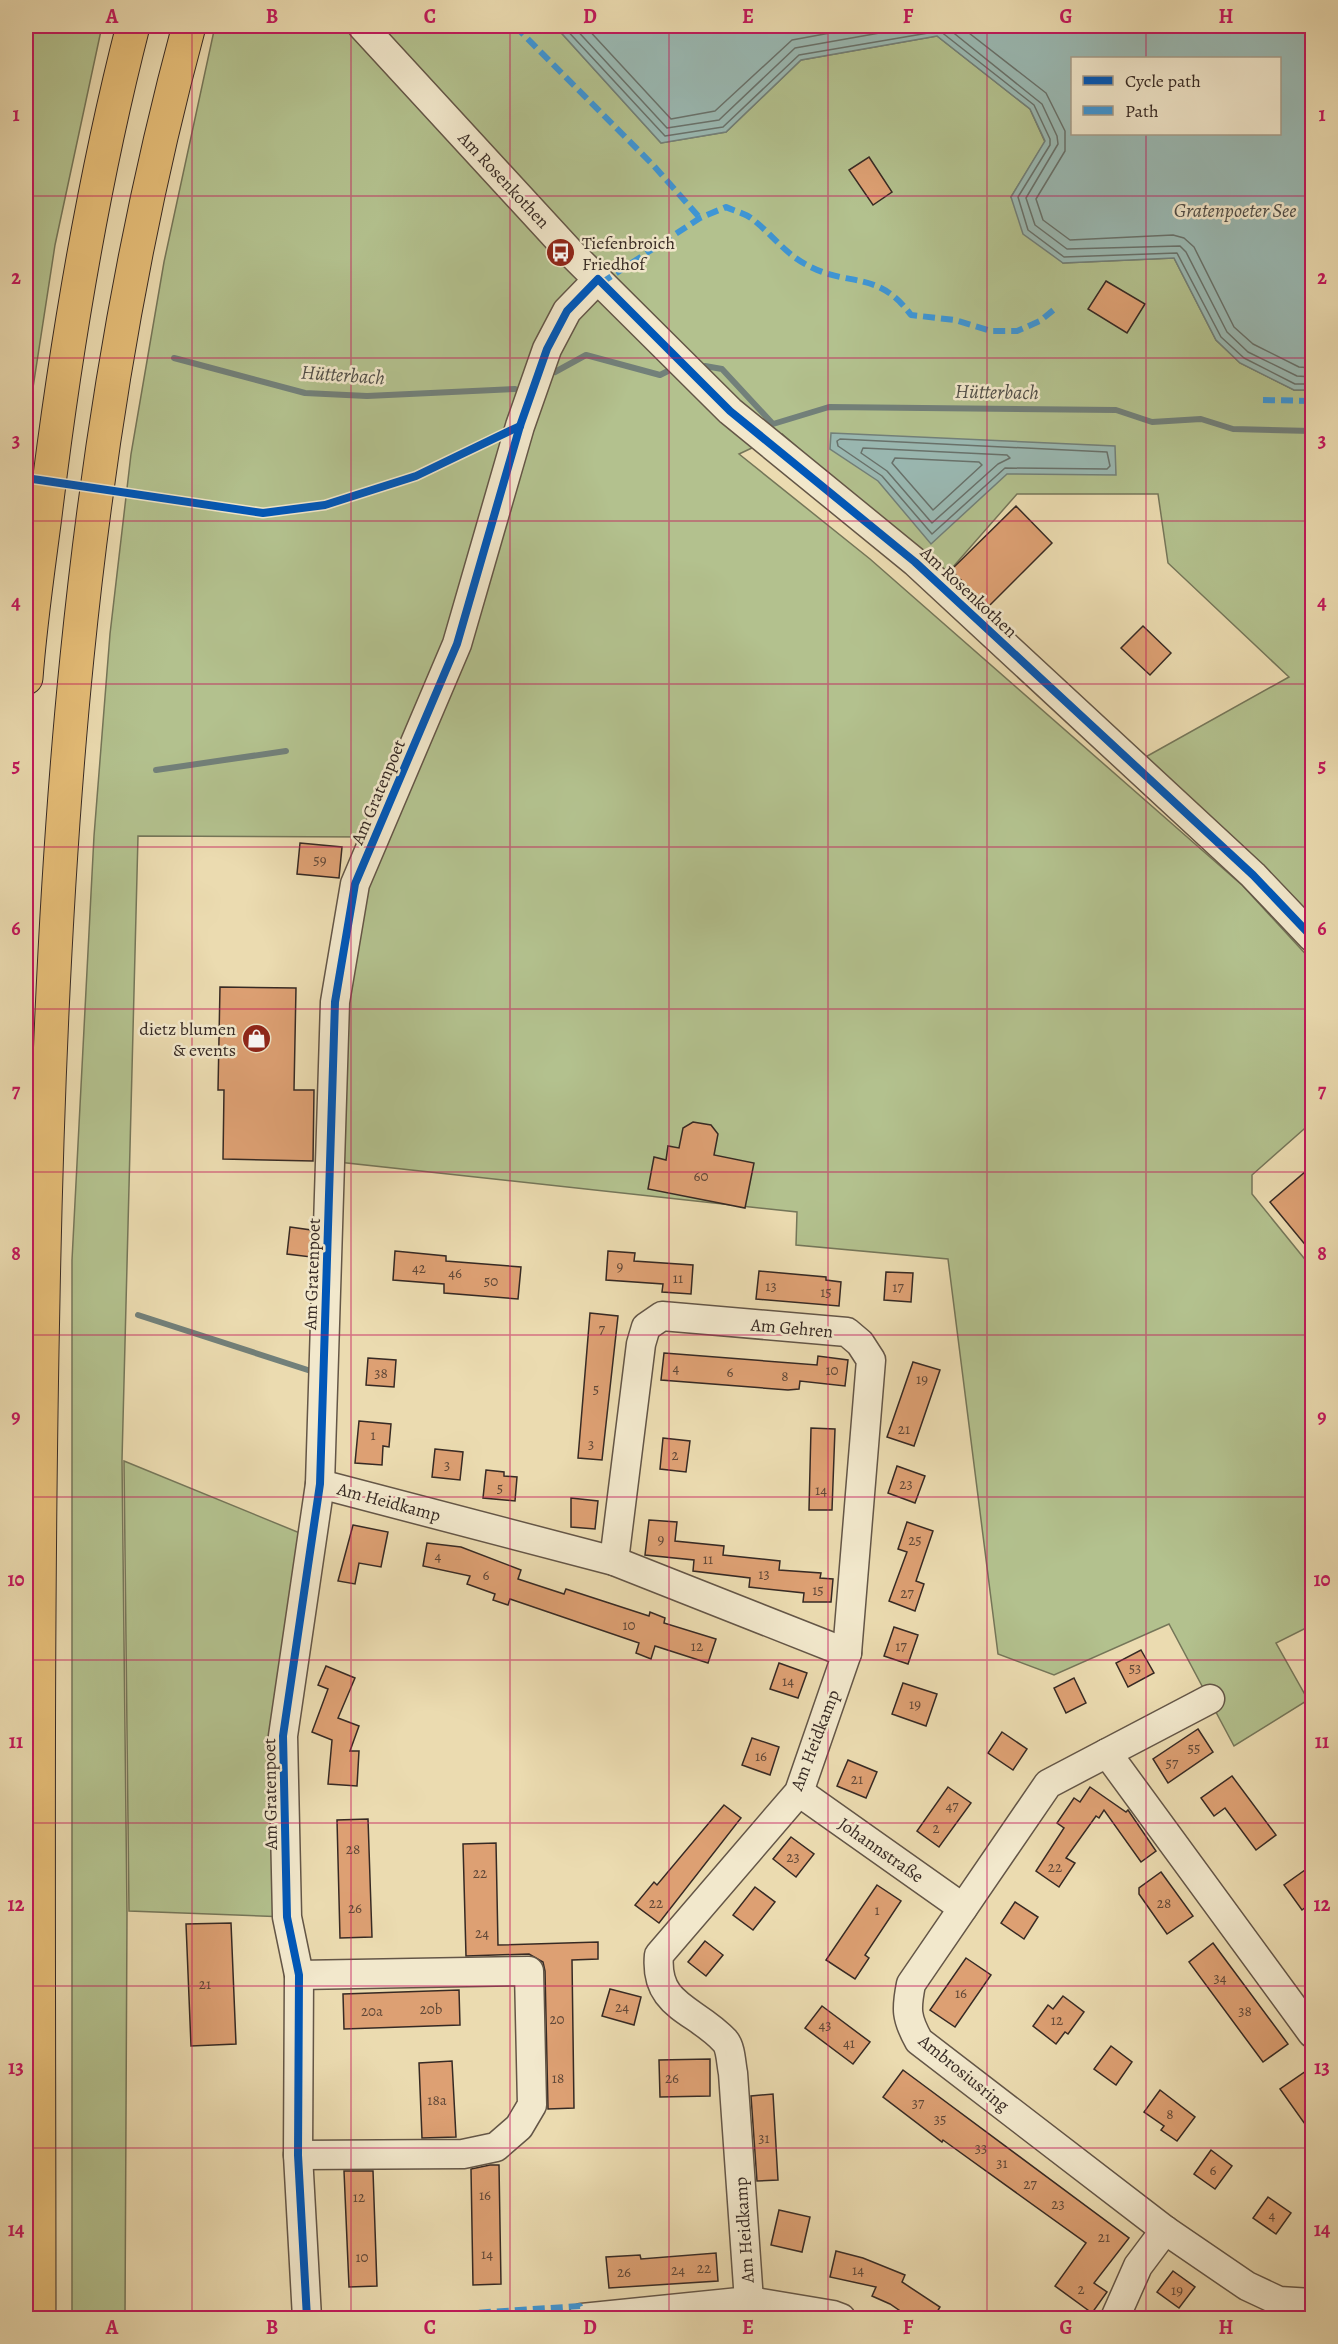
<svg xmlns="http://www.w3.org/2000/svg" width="1338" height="2344" font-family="Alegreya,serif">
  <rect width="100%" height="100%" fill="#ebdbb0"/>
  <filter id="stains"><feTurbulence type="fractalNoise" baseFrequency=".00333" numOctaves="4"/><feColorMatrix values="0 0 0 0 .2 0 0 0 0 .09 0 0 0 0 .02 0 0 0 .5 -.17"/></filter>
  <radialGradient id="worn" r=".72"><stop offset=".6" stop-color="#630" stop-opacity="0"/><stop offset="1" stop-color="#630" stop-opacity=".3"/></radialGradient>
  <!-- green -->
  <g fill="#b3c18e" stroke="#757659" stroke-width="1.5">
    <polygon points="26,26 102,26 55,245 26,433"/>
    <polygon points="215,26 555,26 661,143 726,132 801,60 937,36 1030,109 1045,142 1011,197 1063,263 1174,258 1216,340 1240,363 1294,390 1312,390 1312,923 1142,759 1289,677 1168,563 1158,494 1017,494 945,576 782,434 739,454 870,559 1243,886 1312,961 1312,1122 1252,1175 1252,1194 1312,1268 1312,1625 1276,1643 1308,1700 1234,1746 1169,1624 1054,1675 998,1654 948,1259 796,1245 797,1212 338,1162 345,1002 362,886 465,648 541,407 370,837 138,836 122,1460 127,1913 125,2318 72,2318 72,1260 94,836 110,634 131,454 164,262"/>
    <polygon points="124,1461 312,1538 283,1736 287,1917 129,1911"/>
  </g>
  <!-- water -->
  <g fill="#9ab9b3" stroke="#72807a" stroke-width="1.5" fill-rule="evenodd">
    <path d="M555,26h757v364h-18l-54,-27 -24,-23 -42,-82 -111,5 -40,-29 -12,-37 34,-56 -15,-32 -93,-73 -136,24 -75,72 -65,11zM1072,58h208v76h-208z"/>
    <polygon points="831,433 1115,446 1116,475 1007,474 931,544 878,481 830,449"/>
  </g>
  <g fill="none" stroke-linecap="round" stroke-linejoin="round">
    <!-- shore -->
    <g stroke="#68726c" stroke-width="1.5">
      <polyline points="563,26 665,136 723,127 799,55 940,31 1034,105 1050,139 1050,145 1018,197 1028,230 1064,257 1177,253 1221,337 1244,358 1295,384 1312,384"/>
      <polyline points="573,26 667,128 719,120 795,48 919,26"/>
      <polyline points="585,26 671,119 715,111 792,40 868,26"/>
      <polyline points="945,26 1042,104 1057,136 1058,144 1026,198 1035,225 1067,249 1180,246 1186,252 1227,332 1248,352 1297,376 1312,377"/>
      <polyline points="960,26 1046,93 1065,131 1065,151 1036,199 1043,220 1070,240 1173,235 1184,238 1194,247 1234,327 1253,344 1299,367 1312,368"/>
      <polygon points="840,439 1107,452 1110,466 1107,469 1005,468 932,534 882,476 838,446 837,441"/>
      <polygon points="863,448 1007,455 1010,458 998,464 932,523 887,471 861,453"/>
      <polygon points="895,458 979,462 982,465 933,510 892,463"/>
    </g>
    <!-- stream -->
    <g stroke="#72807a" stroke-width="6">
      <polyline points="174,358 305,393 367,396 515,389"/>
      <polyline points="705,366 722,369 773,424 829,407 1116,410 1152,422 1201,419 1233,429 1312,431"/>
      <polyline points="555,372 586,355 660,375 668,371"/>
      <polyline points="156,770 286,751"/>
      <polyline points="138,1315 314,1372"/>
    </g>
  </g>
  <!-- building -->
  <g fill="#dda073" stroke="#372a24" stroke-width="1.5">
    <polygon points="869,157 892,192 873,205 849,170"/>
    <polygon points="1106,281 1145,304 1127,333 1088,309"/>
    <polygon points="1016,506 1052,543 988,607 951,570"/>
    <polygon points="1143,626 1171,653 1150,675 1121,648"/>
    <polygon points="300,843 342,847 339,878 297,874"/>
    <polygon points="220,987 296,988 294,1090 314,1090 313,1161 223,1159 224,1090 218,1090"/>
    <polygon points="693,1122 711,1125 718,1134 714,1155 754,1163 745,1208 648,1189 654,1157 666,1160 668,1146 679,1148 683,1128"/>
    <polygon points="1312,1166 1312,1253 1270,1202"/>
    <polygon points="290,1227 311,1230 311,1257 287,1254"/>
    <polygon points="395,1251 446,1256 446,1261 521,1267 518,1299 444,1293 444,1284 393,1280"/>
    <polygon points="608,1251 635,1253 634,1261 693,1265 691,1294 662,1292 663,1284 606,1280"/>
    <polygon points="759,1271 826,1277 826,1280 841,1282 839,1306 756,1299"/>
    <polygon points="886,1272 913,1273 911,1302 884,1300"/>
    <polygon points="590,1313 618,1316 602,1460 578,1458"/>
    <polygon points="664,1353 817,1365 818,1356 848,1360 845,1386 800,1381 799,1389 788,1390 661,1380"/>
    <polygon points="368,1358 396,1360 394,1387 366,1385"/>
    <polygon points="913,1362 940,1370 914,1446 887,1437"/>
    <polygon points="359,1421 391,1424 389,1447 383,1446 382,1465 355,1463"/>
    <polygon points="811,1428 835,1429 832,1510 809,1510"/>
    <polygon points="663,1438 690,1441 686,1472 660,1469"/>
    <polygon points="435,1449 463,1452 460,1480 432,1477"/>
    <polygon points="897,1466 925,1476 915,1503 888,1493"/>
    <polygon points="486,1470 504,1472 504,1476 517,1477 515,1501 483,1498"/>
    <polygon points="571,1498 598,1501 595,1529 571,1527"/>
    <polygon points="649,1520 677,1522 675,1541 724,1546 723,1555 780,1561 779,1570 821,1573 820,1578 833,1579 831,1602 803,1602 804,1593 749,1587 750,1578 693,1571 694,1560 645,1555"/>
    <polygon points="907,1522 933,1531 916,1581 924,1584 915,1611 889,1601 907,1552 898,1549"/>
    <polygon points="353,1525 388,1532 381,1567 359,1563 355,1584 338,1581"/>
    <polygon points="427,1543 461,1547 521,1570 518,1579 564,1594 566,1589 649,1616 650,1612 665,1618 664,1623 716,1639 708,1663 655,1646 651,1659 636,1653 639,1643 510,1599 508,1605 493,1600 495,1594 467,1584 470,1576 423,1566"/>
    <polygon points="894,1627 918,1635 908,1664 884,1656"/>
    <polygon points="1141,1650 1154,1673 1128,1687 1116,1663"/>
    <polygon points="779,1663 807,1673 798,1698 770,1689"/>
    <polygon points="326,1666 355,1678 338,1718 359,1726 350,1751 359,1751 357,1786 328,1784 332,1740 312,1732 328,1689 318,1685"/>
    <polygon points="1074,1678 1086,1703 1066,1713 1054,1688"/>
    <polygon points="903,1683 937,1694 926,1726 892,1714"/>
    <polygon points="1198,1729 1213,1752 1168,1783 1153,1759"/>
    <polygon points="1002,1732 1027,1749 1013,1770 988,1753"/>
    <polygon points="752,1738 779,1747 770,1775 742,1765"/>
    <polygon points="848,1760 877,1772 866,1798 837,1786"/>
    <polygon points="1232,1776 1276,1835 1256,1850 1225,1808 1214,1816 1201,1798"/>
    <polygon points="948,1787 971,1803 939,1847 917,1831"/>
    <polygon points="1090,1787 1126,1812 1128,1810 1156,1851 1141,1862 1104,1810 1099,1818 1096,1816 1066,1858 1075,1863 1059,1887 1036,1871 1064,1828 1057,1823 1074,1798 1080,1802"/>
    <polygon points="724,1805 741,1818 659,1923 635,1905 654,1882 657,1885"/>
    <polygon points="368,1819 372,1937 340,1938 337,1820"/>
    <polygon points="791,1837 814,1854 796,1877 773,1859"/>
    <polygon points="496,1843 498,1945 598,1942 598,1959 572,1960 574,2108 548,2109 545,1971 543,1962 529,1954 466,1956 463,1844"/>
    <polygon points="1305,1870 1312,1881 1312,1902 1302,1910 1284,1885"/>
    <polygon points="1161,1872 1193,1916 1167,1934 1139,1894 1139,1888"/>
    <polygon points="877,1885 901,1901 865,1955 869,1958 855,1979 826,1960"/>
    <polygon points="755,1887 775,1902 753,1930 733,1915"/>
    <polygon points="1015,1902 1038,1917 1024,1939 1001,1923"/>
    <polygon points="231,1923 236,2044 191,2046 186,1924"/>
    <polygon points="705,1941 723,1955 706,1976 688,1962"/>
    <polygon points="1213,1943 1288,2044 1263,2062 1189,1962"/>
    <polygon points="966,1958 991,1975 955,2027 930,2010"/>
    <polygon points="610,1989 641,1997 634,2025 602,2016"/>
    <polygon points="459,1990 460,2025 344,2029 343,1994"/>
    <polygon points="1063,1996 1084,2012 1068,2034 1065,2032 1056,2044 1033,2026 1048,2005 1053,2009"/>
    <polygon points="822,2006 870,2042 853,2064 805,2028"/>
    <polygon points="1111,2046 1132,2062 1116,2085 1094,2069"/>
    <polygon points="710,2059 710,2096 660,2097 659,2060"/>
    <polygon points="452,2061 456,2137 422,2138 419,2063"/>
    <polygon points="1312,2067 1312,2134 1280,2089"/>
    <polygon points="903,2070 1129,2238 1094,2283 1107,2292 1092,2313 1055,2286 1086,2243 943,2140 942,2142 883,2097"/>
    <polygon points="1160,2090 1195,2117 1177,2141 1161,2130 1164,2126 1144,2112"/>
    <polygon points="773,2094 778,2180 757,2181 751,2096"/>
    <polygon points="1211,2150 1232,2166 1215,2189 1194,2174"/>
    <polygon points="490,2165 499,2165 501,2284 473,2285 471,2169"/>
    <polygon points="344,2171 373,2171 377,2286 349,2287"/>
    <polygon points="1268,2197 1291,2213 1276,2234 1253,2218"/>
    <polygon points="779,2210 810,2217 802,2252 771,2245"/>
    <polygon points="836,2251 863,2258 905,2275 902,2282 940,2307 933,2319 912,2319 890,2304 872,2296 876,2287 830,2277"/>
    <polygon points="716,2253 718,2281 609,2288 606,2257 640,2255 641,2259"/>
    <polygon points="1173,2271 1195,2287 1179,2308 1157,2292"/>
  </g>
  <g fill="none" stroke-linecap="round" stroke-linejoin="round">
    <defs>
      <g id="minor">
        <polyline points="362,26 570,252 730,411 915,562 1253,875 1312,937"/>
        <path d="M320,1484l294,77 233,92 -48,139 -140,163c-5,52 37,54 66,86 6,7 6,23 8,32l16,228"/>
        <polyline points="614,1561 641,1344 646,1327 662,1316 847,1332 860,1343 871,1360 847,1653"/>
        <polyline points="1107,1753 1210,1699"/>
        <polyline points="799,1792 963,1908"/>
        <path d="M1312,2033l-205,-280 -59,31 -137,200c-5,25 -5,34 8,57l246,189 82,56 32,15 33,2"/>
        <polyline points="298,2155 463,2154 496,2147 519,2127 532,2105 529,1971 299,1975"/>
        <polyline points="307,2318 298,2155 299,1975 287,1917 283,1736 320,1484 335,1002 355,884 457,644 520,426 547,349 567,311 598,279"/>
        <polyline points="582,2318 749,2301 833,2315 841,2318"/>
        <polyline points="1115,2318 1138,2266 1165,2230"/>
      </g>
      <g id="highway">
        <path d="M26,678c4,-54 12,-108 19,-162 20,-165 47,-330 88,-490"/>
        <path d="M39,2318c0,-339 -3,-679 4,-1019 8,-427 34,-860 146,-1273"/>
      </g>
    </defs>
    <!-- minor casing -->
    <use href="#minor" stroke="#645647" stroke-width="31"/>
    <!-- highway casing -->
    <use href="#highway" stroke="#372a24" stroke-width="35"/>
    <!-- minor -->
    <use href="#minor" stroke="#f2e8cc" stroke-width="28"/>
    <!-- highway -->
    <use href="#highway" stroke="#e6be78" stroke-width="33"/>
    <!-- quiet -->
    <g stroke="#3e96d6" stroke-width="6" stroke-dasharray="12 6" stroke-linecap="butt">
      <polyline points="515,26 653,165 700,218"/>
      <path d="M601,283l99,-65 26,-11c8,4 18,6 25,11 20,15 33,35 56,47 42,23 70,4 104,50l44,5 36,11h26l23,-10 17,-14"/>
      <polyline points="1263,400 1312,401"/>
      <polyline points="650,2310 650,2318"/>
      <polyline points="443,2315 580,2306 585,2317"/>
    </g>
    <defs>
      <g id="cycleway">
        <polyline points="26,478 263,513 325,505 416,476 520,426"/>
        <polyline points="307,2318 298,2155 299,1975 287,1917 283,1736 320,1484 335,1002 355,884 457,644 520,426 547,349 567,311 598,279 730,411 915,562 1253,875 1312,937"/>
      </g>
    </defs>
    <!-- cycleway casing -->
    <use href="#cycleway" stroke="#f2e8cc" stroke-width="11"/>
    <!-- cycleway -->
    <use href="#cycleway" stroke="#0057b8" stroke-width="8"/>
  </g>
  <!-- grid -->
  <path fill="none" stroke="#c2185b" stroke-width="1.5" stroke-opacity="0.55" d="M192,26v2292M351,26v2292M510,26v2292M669,26v2292M828,26v2292M987,26v2292M1146,26v32M1146,134v2184M26,196h1286M26,358h1286M26,521h1286M26,684h1286M26,847h1286M26,1009h1286M26,1172h1286M26,1335h1286M26,1497h1286M26,1660h1286M26,1823h1286M26,1986h1286M26,2148h1286"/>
  <!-- icons -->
  <defs>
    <symbol id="bus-disc" viewBox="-11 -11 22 22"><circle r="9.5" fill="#8f2418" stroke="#f2e8cc"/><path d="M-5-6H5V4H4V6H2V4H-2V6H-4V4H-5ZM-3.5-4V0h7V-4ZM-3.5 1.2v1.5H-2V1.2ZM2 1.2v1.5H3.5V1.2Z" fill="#fff"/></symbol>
    <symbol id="shop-disc" viewBox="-11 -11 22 22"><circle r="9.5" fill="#8f2418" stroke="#f2e8cc"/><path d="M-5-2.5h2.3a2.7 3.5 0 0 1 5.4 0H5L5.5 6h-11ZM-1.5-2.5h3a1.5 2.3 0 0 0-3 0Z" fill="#fff"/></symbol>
  </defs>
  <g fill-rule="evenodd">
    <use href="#bus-disc" x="544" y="236" width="33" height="33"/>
    <use href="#shop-disc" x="240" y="1022" width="33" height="33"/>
  </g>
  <g text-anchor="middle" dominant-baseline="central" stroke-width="5" stroke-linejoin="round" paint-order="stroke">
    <!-- number labels -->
    <g font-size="15" fill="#604838">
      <text x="320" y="860">59</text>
      <text x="701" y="1176">60</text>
      <text x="620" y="1266">9</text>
      <text x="419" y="1268">42</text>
      <text x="455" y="1273">46</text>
      <text x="678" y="1278">11</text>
      <text x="491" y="1281">50</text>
      <text x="771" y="1286">13</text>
      <text x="898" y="1287">17</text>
      <text x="826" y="1292">15</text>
      <text x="602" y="1329">7</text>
      <text x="676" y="1368">4</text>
      <text x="832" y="1370">10</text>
      <text x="730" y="1372">6</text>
      <text x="381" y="1373">38</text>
      <text x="785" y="1376">8</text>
      <text x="922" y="1379">19</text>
      <text x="596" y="1389">5</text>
      <text x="904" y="1429">21</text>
      <text x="373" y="1435">1</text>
      <text x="591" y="1444">3</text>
      <text x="675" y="1455">2</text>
      <text x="447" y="1465">3</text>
      <text x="906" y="1484">23</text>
      <text x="500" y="1488">5</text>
      <text x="821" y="1490">14</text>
      <text x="661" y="1539">9</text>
      <text x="915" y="1540">25</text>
      <text x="438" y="1556">4</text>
      <text x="708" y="1559">11</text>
      <text x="764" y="1574">13</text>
      <text x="486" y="1575">6</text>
      <text x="818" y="1590">15</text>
      <text x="907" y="1593">27</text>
      <text x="629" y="1625">10</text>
      <text x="697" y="1646">12</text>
      <text x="901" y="1646">17</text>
      <text x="1135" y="1668">53</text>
      <text x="788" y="1681">14</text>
      <text x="915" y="1704">19</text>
      <text x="1194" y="1748">55</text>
      <text x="761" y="1756">16</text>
      <text x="1172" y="1763">57</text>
      <text x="857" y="1779">21</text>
      <text x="952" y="1806">47</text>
      <text x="936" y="1828">2</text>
      <text x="353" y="1849">28</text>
      <text x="793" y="1857">23</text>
      <text x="1055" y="1867">22</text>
      <text x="480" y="1873">22</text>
      <text x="656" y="1903">22</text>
      <text x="1164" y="1903">28</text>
      <text x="355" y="1908">26</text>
      <text x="877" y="1910">1</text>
      <text x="482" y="1933">24</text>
      <text x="1220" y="1978">34</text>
      <text x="205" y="1984">21</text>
      <text x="961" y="1993">16</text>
      <text x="622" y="2007">24</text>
      <text x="431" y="2009">20b</text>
      <text x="372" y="2011">20a</text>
      <text x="1245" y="2011">38</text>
      <text x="557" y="2019">20</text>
      <text x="1057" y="2020">12</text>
      <text x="825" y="2025">43</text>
      <text x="849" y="2043">41</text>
      <text x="558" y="2078">18</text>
      <text x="672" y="2078">26</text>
      <text x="437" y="2100">18a</text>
      <text x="918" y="2103">37</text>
      <text x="1170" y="2114">8</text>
      <text x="940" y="2119">35</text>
      <text x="764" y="2138">31</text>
      <text x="981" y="2148">33</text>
      <text x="1002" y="2163">31</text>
      <text x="1213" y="2170">6</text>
      <text x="1030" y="2184">27</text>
      <text x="485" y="2195">16</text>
      <text x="359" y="2197">12</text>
      <text x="1058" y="2204">23</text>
      <text x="1272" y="2215">4</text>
      <text x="1104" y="2237">21</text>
      <text x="487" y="2254">14</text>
      <text x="362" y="2257">10</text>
      <text x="704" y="2268">22</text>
      <text x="678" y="2270">24</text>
      <text x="858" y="2270">14</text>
      <text x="624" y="2272">26</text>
      <text x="1081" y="2289">2</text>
      <text x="1177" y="2290">19</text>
    </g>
    <!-- street labels -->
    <g font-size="18" fill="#372a24" stroke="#f2e8cc">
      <text transform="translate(504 180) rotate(47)">Am Rosenkothen</text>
      <text transform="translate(969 592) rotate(43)">Am Rosenkothen</text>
      <text transform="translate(378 792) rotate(-67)">Am Gratenpoet</text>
      <text transform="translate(312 1274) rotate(-88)">Am Gratenpoet</text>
      <text transform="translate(792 1328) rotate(5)">Am Gehren</text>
      <text transform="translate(389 1502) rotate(15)">Am Heidkamp</text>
      <text transform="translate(815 1740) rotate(-69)">Am Heidkamp</text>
      <text transform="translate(270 1794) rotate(-91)">Am Gratenpoet</text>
      <text transform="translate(881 1850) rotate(35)">Johannstraße</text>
      <text transform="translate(964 2073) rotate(39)">Ambrosiusring</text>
      <text transform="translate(744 2230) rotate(-94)">Am Heidkamp</text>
    </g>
    <!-- poi labels -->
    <g font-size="18" fill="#372a24" stroke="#f2e8cc" text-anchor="start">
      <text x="582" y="243">Tiefenbroich<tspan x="582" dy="21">Friedhof</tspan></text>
      <text x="236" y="1029" text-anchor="end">dietz blumen<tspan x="236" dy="21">&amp; events</tspan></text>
    </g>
    <!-- water labels -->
    <g font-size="20" font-style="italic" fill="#504e48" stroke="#f2e8cc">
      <text x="1235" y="210">Gratenpoeter See</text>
      <text transform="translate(343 375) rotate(4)">Hütterbach</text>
      <text transform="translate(997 392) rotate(1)">Hütterbach</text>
    </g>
  </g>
  <!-- margin -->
  <rect width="1338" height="2344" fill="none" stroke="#ebdbb0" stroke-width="66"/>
  <!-- legend -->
  <rect x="1071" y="57" width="210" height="78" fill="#f2e8cc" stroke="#a79c89" stroke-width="1.5"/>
  <rect x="1083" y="76" width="30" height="9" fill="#0057b8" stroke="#a79c89" stroke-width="1.5"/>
  <text x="1125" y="87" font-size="18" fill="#372a24">Cycle path</text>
  <rect x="1083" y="106" width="30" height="9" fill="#3e96d6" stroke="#a79c89" stroke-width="1.5"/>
  <text x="1125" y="117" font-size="18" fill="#372a24">Path</text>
  <rect x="33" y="33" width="1272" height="2278" fill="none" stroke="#c2185b" stroke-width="2"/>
  <g font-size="20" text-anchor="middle" font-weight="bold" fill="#c2185b">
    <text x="112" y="23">A</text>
    <text x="272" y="23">B</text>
    <text x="430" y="23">C</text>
    <text x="590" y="23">D</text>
    <text x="748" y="23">E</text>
    <text x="908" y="23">F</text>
    <text x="1066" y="23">G</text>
    <text x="1226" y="23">H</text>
    <text x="16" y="121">1</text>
    <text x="1322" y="121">1</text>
    <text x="16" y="284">2</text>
    <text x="1322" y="284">2</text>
    <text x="16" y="447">3</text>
    <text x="1322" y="447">3</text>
    <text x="16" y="609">4</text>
    <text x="1322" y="609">4</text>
    <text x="16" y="772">5</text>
    <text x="1322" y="772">5</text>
    <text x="16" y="935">6</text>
    <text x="1322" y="935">6</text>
    <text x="16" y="1097">7</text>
    <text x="1322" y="1097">7</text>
    <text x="16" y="1260">8</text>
    <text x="1322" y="1260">8</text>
    <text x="16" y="1423">9</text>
    <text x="1322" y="1423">9</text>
    <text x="16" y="1586">10</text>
    <text x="1322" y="1586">10</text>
    <text x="16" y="1748">11</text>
    <text x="1322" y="1748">11</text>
    <text x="16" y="1911">12</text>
    <text x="1322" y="1911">12</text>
    <text x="16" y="2074">13</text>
    <text x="1322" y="2074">13</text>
    <text x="16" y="2236">14</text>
    <text x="1322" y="2236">14</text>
    <text x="112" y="2334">A</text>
    <text x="272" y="2334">B</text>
    <text x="430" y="2334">C</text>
    <text x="590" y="2334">D</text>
    <text x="748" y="2334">E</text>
    <text x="908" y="2334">F</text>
    <text x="1066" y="2334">G</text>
    <text x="1226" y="2334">H</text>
  </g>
  <rect width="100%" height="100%" filter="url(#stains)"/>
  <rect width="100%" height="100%" fill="url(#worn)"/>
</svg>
